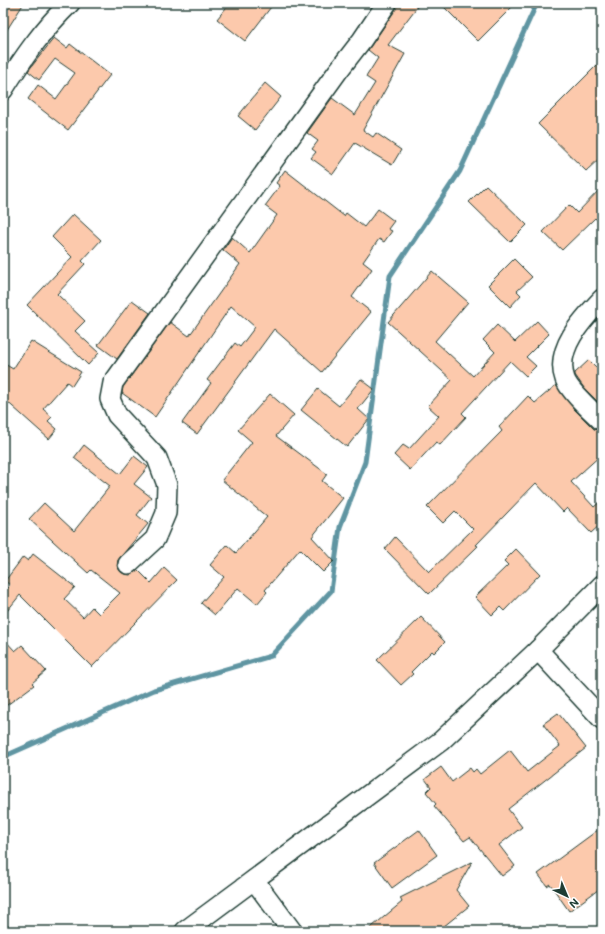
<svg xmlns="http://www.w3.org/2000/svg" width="605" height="934" font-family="Mali,sans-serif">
  <rect width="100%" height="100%" fill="#fff"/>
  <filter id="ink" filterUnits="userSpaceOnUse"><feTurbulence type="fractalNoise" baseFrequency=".025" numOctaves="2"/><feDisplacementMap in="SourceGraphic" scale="8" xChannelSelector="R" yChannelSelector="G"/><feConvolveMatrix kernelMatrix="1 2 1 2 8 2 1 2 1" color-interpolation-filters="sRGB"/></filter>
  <g filter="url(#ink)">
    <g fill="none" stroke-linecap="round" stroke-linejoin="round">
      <!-- stream -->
      <polyline stroke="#5f95a2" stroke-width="5" points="3,757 154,690 271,656 331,591 340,527 365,462 390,276 460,171 537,3"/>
    </g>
    <!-- building -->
    <g fill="#fcc9ac" stroke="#1f3d34">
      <polygon points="3,3 24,3 3,36"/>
      <polygon points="230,3 274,3 245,41 217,19"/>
      <polygon points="398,3 420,3 388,45 405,54 363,130 373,137 376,133 401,150 392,165 355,143 333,174 311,158 316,152 312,149 318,141 307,133 332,98 355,115 375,83 366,77 378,58 368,50 396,9"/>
      <polygon points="440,3 516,3 478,41"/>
      <polygon points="54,38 67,48 70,44 110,75 68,130 28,99 38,85 56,99 75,73 55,59 39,80 28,71"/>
      <polygon points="602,60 602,156 586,171 538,124"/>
      <polygon points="265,83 281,97 255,130 238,116"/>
      <polygon points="285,170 344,216 346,213 364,227 378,209 394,221 388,229 392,231 384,242 379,239 363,262 372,269 352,297 371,312 322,372 274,329 197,434 182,423 211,383 207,380 235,343 240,347 255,327 231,306 155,417 122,393 123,387 170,322 189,336 240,264 223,250 232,237 250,253 277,215 265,206 280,186 276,183"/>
      <polygon points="486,185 527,225 510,242 469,202"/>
      <polygon points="602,187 602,225 595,218 562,250 543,232 569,205 577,213"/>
      <polygon points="73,214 101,240 82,261 85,264 57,294 85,321 75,331 99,353 88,365 27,305 72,257 52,237"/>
      <polygon points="514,259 532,277 517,291 521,295 510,307 488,285"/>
      <polygon points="432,271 468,302 435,341 473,376 495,352 483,340 497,325 515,342 537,321 549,334 526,357 536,366 526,376 510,361 462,413 466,417 440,445 436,442 410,470 394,455 403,445 409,449 439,416 428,406 452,380 388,322"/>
      <polygon points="132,300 150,313 117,359 98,345"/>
      <polygon points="31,341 81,372 72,386 67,382 43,409 52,417 48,421 57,429 49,439 3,398 3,363 13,369"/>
      <polygon points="589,360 602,373 602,406 584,388 575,375 575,373"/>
      <polygon points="361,379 374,389 358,409 369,419 347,447 301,410 318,389 339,406"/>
      <polygon points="556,385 574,409 594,429 602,432 602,454 571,482 594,507 602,500 602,523 591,533 567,508 563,512 536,483 476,545 478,546 429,594 385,549 395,537 429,572 473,529 455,511 443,523 427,507 502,431 499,427 528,396 535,403"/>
      <polygon points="270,394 294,415 276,436 327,474 322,481 343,498 312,537 334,561 323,572 300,549 265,590 267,592 257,604 238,588 215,615 201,603 224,577 210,565 227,545 236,553 267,517 222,480 252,442 238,430"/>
      <polygon points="84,445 120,474 134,456 148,467 134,484 151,497 137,515 148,524 118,560 117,566 120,571 124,574 130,575 138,570 151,583 164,568 177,580 92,667 20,595 3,616 3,592 10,585 5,581 23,557 28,561 33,554 75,587 64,599 83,617 92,607 99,614 120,593 91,570 88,573 29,519 44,503 74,531 110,486 74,458"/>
      <polygon points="516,549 540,574 504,611 500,607 492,615 475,597 508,565 504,561"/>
      <polygon points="421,617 445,642 434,653 432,651 411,672 413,674 401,685 377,660"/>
      <polygon points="3,638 15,651 22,645 46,671 32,683 34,685 3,708"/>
      <polygon points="558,713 586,748 508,809 522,827 499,845 515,866 502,876 470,837 464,841 434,806 436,804 426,792 431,787 425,779 441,767 452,782 470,768 473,772 476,769 480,774 510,750 527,772 560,746 543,724"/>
      <polygon points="602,827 602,887 569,911 550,884 547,886 538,874"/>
      <polygon points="419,830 437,855 392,888 374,863"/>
      <polygon points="472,862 456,890 469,906 438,931 367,931 402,902 400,898"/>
    </g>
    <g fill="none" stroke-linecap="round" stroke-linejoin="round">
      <defs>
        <g id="street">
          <path d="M3,90c20,-32 40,-61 67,-87"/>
          <path d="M602,299c-19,20 -48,50 -37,80 4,12 28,33 37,42"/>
          <polyline points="128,564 155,539 166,513 167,485 157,458 117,415 110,399 113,383 338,71 362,40 387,3"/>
          <polyline points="602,585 538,650 602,719"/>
          <polyline points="254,880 292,931"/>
          <polyline points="185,931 441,741 538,650"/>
        </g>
      </defs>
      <!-- street casing -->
      <use href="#street" stroke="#1f3d34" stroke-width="22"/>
      <!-- street -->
      <use href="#street" stroke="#fff" stroke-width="19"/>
    </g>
  </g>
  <!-- margin -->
  <rect width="605" height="934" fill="none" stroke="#fff" stroke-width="16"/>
  <rect x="8" y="8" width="589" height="918" fill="none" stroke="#1f3d34" stroke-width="1.5" filter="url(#ink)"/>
  <!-- north arrow -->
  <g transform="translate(567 896) rotate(136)" stroke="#ffffff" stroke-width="3" paint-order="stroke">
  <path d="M0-3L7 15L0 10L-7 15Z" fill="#1f3d34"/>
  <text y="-6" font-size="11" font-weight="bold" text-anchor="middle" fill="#1f3d34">N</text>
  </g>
</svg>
